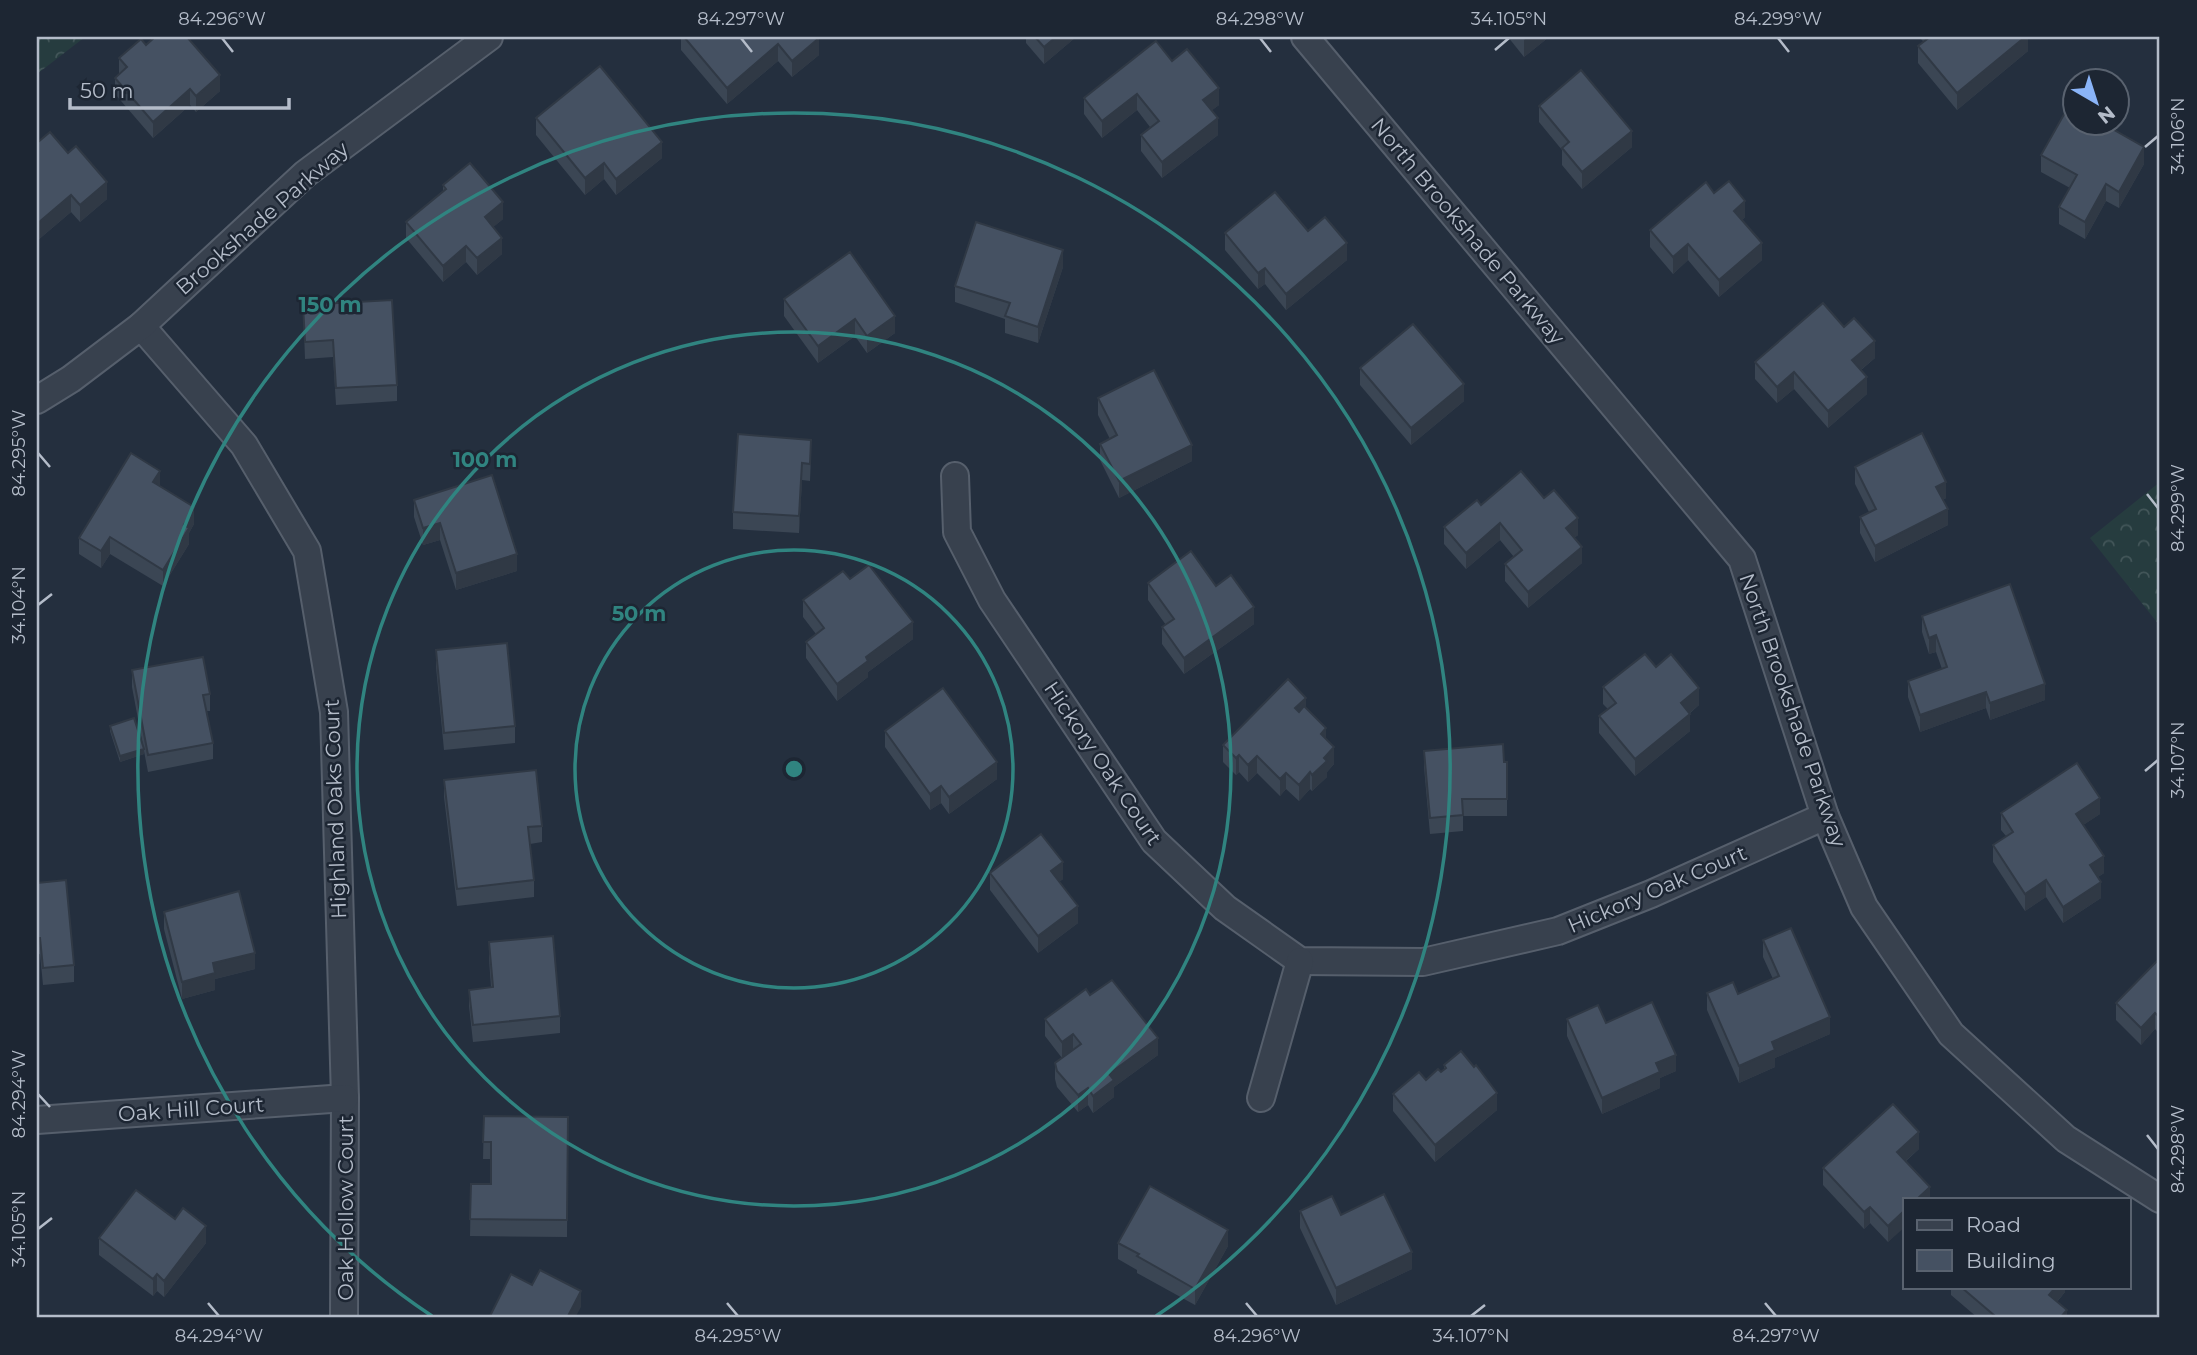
<svg xmlns="http://www.w3.org/2000/svg" width="2197" height="1355" font-family="Montserrat,sans-serif">
  <defs>
    <pattern id="forest-crowns" width="20" height="18" patternUnits="userSpaceOnUse" patternTransform="scale(1.75)"><rect width="20" height="18" fill="#263c3f"/><path d="M2 6a3 3 0 1 1 6 0M12 15a3 3 0 1 1 6 0" fill="none" stroke="#435659"/></pattern>
  </defs>
  <rect width="100%" height="100%" fill="#242f3e"/>
  <!-- forest -->
  <g fill="url(#forest-crowns)">
    <polygon points="37,37 85,37 37,74"/>
    <polygon points="2160,482 2160,626 2090,538"/>
  </g>
  <g fill="none" stroke-linecap="round" stroke-linejoin="round">
    <defs>
      <g id="minor">
        <polyline points="1305,37 1742,559 1825,816 1864,907 1951,1034 2066,1139 2160,1199"/>
        <polyline points="141,326 244,445 307,551 334,712 345,1098 344,1318"/>
        <polyline points="37,400 71,379 141,326 305,174 489,37"/>
        <polyline points="955,476 957,532 992,600 1154,841 1225,908 1300,961 1423,962 1558,931 1651,894 1825,816"/>
        <polyline points="1261,1098 1300,961"/>
        <polyline points="37,1120 345,1098"/>
      </g>
    </defs>
    <!-- minor casing -->
    <use href="#minor" stroke="#565f6c" stroke-width="30"/>
    <!-- minor -->
    <use href="#minor" stroke="#38414e" stroke-width="26"/>
  </g>
  <!-- wall -->
  <g fill="#3b4654">
    <polygon points="681,37 818,37 819,55 792,77 778,61 727,104 681,50"/>
    <polygon points="1026,37 1076,37 1044,64 1026,43"/>
    <polygon points="1508,37 1549,37 1524,57"/>
    <polygon points="1919,37 2028,37 2028,51 1957,110 1918,63 1918,46 1924,42"/>
    <polygon points="146,45 220,91 196,112 190,105 153,138 115,94 115,78 119,74 119,58"/>
    <polygon points="1172,61 1219,105 1212,110 1218,135 1162,178 1141,151 1141,135 1150,127 1137,110 1102,138 1084,114 1084,98"/>
    <polygon points="1539,106 1632,147 1582,189 1562,165 1562,150 1539,122"/>
    <polygon points="536,118 662,158 616,195 604,179 585,195 536,135"/>
    <polygon points="2107,122 2106,126 2144,164 2119,208 2106,201 2085,239 2059,224 2059,207 2070,188 2041,172 2041,155"/>
    <polygon points="37,143 107,199 80,222 71,212 38,240 37,238"/>
    <polygon points="443,185 503,219 493,227 502,254 477,275 466,262 443,282 406,238 406,222 443,191"/>
    <polygon points="1714,193 1745,217 1742,220 1762,260 1719,297 1688,260 1673,274 1650,247 1650,230"/>
    <polygon points="1308,231 1347,260 1286,310 1265,284 1258,289 1225,250 1225,233"/>
    <polygon points="850,252 895,333 867,353 855,336 818,363 784,316 784,299"/>
    <polygon points="1063,267 1038,343 1005,333 1005,319 955,302 955,286"/>
    <polygon points="303,305 397,385 397,401 336,405 333,357 305,359"/>
    <polygon points="1844,327 1875,358 1861,370 1867,394 1828,428 1794,389 1777,403 1755,379 1755,362"/>
    <polygon points="1360,368 1464,401 1411,445 1360,385"/>
    <polygon points="1098,398 1192,461 1119,498 1100,460 1100,444 1110,439 1098,415"/>
    <polygon points="811,456 810,481 802,480 799,533 733,529 733,512"/>
    <polygon points="1855,467 1946,498 1943,500 1948,525 1875,562 1860,533 1860,517 1869,512 1855,484"/>
    <polygon points="160,487 194,524 189,533 189,544 163,586 110,554 101,568 79,554 79,538"/>
    <polygon points="1544,498 1578,535 1574,538 1582,563 1528,608 1505,581 1505,564 1514,557 1500,540 1466,569 1444,544 1444,527 1481,505"/>
    <polygon points="414,500 517,571 456,590 440,540 423,545 414,517"/>
    <polygon points="850,579 913,639 868,672 868,677 837,701 806,658 806,642 816,634 803,617 803,600"/>
    <polygon points="1148,583 1216,586 1254,624 1184,674 1162,644 1162,627 1166,625 1148,600"/>
    <polygon points="1922,616 2045,700 1990,720 1986,708 1920,732 1908,697 1908,681 1942,669 1936,652 1929,654 1922,632"/>
    <polygon points="436,650 515,726 515,743 444,750 436,667"/>
    <polygon points="1656,667 1699,705 1689,714 1690,731 1635,776 1599,733 1599,716 1608,709 1603,704 1603,687"/>
    <polygon points="132,670 210,694 210,711 207,711 213,743 213,759 148,772 144,751 144,754 120,762 110,731 110,726 143,746 132,687"/>
    <polygon points="1306,708 1326,739 1334,764 1327,772 1327,777 1312,791 1310,789 1299,801 1286,789 1280,796 1257,773 1248,782 1239,772 1236,775 1223,762 1223,745"/>
    <polygon points="885,731 997,779 949,814 941,803 930,810 885,747"/>
    <polygon points="1424,751 1507,762 1507,816 1463,816 1463,831 1430,834 1424,767"/>
    <polygon points="444,780 542,826 542,842 530,844 534,880 534,897 457,906 444,797"/>
    <polygon points="2001,813 2100,814 2083,825 2104,873 2098,877 2101,898 2063,923 2046,897 2025,911 1993,862 1993,845 2006,836 2001,830"/>
    <polygon points="990,873 1063,879 1059,882 1078,923 1038,953 990,890"/>
    <polygon points="37,883 74,965 74,982 43,985 40,954 37,955"/>
    <polygon points="164,912 255,969 215,979 215,990 182,999 164,929"/>
    <polygon points="1763,940 1830,1034 1775,1058 1775,1067 1739,1083 1707,1010 1707,993 1738,994 1773,979 1763,957"/>
    <polygon points="489,942 560,1016 560,1033 473,1042 469,1006 469,990 491,987 489,959"/>
    <polygon points="2160,958 2160,1034 2155,1029 2141,1045 2116,1020 2116,1003"/>
    <polygon points="1090,995 1158,1055 1114,1087 1114,1097 1093,1113 1088,1105 1078,1112 1057,1087 1055,1079 1055,1063 1062,1058 1045,1036 1045,1019"/>
    <polygon points="1567,1019 1606,1023 1676,1071 1660,1078 1660,1088 1602,1114 1567,1036"/>
    <polygon points="1444,1065 1497,1110 1435,1162 1393,1111 1393,1094 1441,1072 1444,1070"/>
    <polygon points="484,1116 568,1117 567,1237 470,1236 471,1184 491,1184 491,1159 483,1159"/>
    <polygon points="1919,1149 1906,1161 1930,1199 1888,1242 1870,1223 1864,1229 1823,1185 1823,1168"/>
    <polygon points="1300,1211 1341,1215 1412,1269 1336,1305 1300,1228"/>
    <polygon points="99,1238 206,1243 164,1297 157,1291 153,1296 99,1255"/>
    <polygon points="1118,1243 1228,1246 1195,1305 1137,1273 1137,1270 1118,1259"/>
    <polygon points="1951,1287 2065,1287 2065,1292 2057,1302 2067,1318 1978,1318 1951,1295"/>
  </g>
  <!-- shaded-wall -->
  <g fill="#303945">
    <polygon points="1056,37 1076,37 1044,64 1044,47"/>
    <polygon points="1528,37 1549,37 1524,57 1524,40"/>
    <polygon points="2025,37 2028,37 2028,51 1957,110 1957,93"/>
    <polygon points="819,38 819,55 792,77 792,61"/>
    <polygon points="778,44 778,61 727,104 727,88"/>
    <polygon points="220,75 220,91 196,112 196,96"/>
    <polygon points="1219,88 1219,105 1203,117 1203,100"/>
    <polygon points="190,89 190,105 153,138 153,122"/>
    <polygon points="1137,94 1137,110 1102,138 1102,121"/>
    <polygon points="1218,118 1218,135 1162,178 1162,162"/>
    <polygon points="1632,131 1632,147 1582,189 1582,172"/>
    <polygon points="662,142 662,158 616,195 616,179"/>
    <polygon points="2144,147 2144,164 2119,208 2119,192"/>
    <polygon points="604,163 604,179 585,195 585,178"/>
    <polygon points="107,182 107,199 80,222 80,205"/>
    <polygon points="2106,184 2106,201 2085,239 2085,222"/>
    <polygon points="71,195 71,212 38,240 38,223"/>
    <polygon points="1745,201 1745,217 1734,227 1734,211"/>
    <polygon points="503,202 503,219 485,234 485,217"/>
    <polygon points="502,238 502,254 477,275 477,258"/>
    <polygon points="1347,243 1347,260 1286,310 1286,294"/>
    <polygon points="1762,243 1762,260 1719,297 1719,280"/>
    <polygon points="1688,244 1688,260 1673,274 1673,257"/>
    <polygon points="466,246 466,262 443,282 443,266"/>
    <polygon points="1063,250 1063,267 1038,343 1038,327"/>
    <polygon points="1265,268 1265,284 1258,289 1258,273"/>
    <polygon points="895,316 895,333 867,353 867,336"/>
    <polygon points="855,319 855,336 818,363 818,346"/>
    <polygon points="1875,341 1875,358 1852,377 1852,360"/>
    <polygon points="1794,372 1794,389 1777,403 1777,387"/>
    <polygon points="1867,377 1867,394 1828,428 1828,411"/>
    <polygon points="1464,384 1464,401 1411,445 1411,428"/>
    <polygon points="1192,445 1192,461 1119,498 1119,481"/>
    <polygon points="802,463 802,480 799,533 799,516"/>
    <polygon points="160,471 160,487 153,482"/>
    <polygon points="1946,482 1946,498 1936,504 1936,487"/>
    <polygon points="194,507 194,524 189,533 189,544 163,586 163,570 184,525"/>
    <polygon points="1948,509 1948,525 1875,562 1875,546"/>
    <polygon points="1578,518 1578,535 1566,544 1566,528"/>
    <polygon points="440,523 440,540 423,545 423,528"/>
    <polygon points="1500,523 1500,540 1466,569 1466,553"/>
    <polygon points="110,537 110,554 101,568 101,551"/>
    <polygon points="1582,547 1582,563 1528,608 1528,592"/>
    <polygon points="517,554 517,571 456,590 456,573"/>
    <polygon points="1254,607 1254,624 1184,674 1184,658"/>
    <polygon points="913,622 913,639 868,672 868,677 837,701 837,684 866,657"/>
    <polygon points="1936,635 1936,652 1929,654 1929,638"/>
    <polygon points="2045,684 2045,700 1990,720 1990,703"/>
    <polygon points="1699,688 1699,705 1681,720 1681,703"/>
    <polygon points="1986,692 1986,708 1920,732 1920,715"/>
    <polygon points="1306,698 1306,715 1295,725 1295,708"/>
    <polygon points="1690,714 1690,731 1635,776 1635,759"/>
    <polygon points="1326,728 1326,745 1321,734"/>
    <polygon points="1334,747 1334,764 1327,772 1327,777 1312,791 1312,775 1324,758"/>
    <polygon points="144,749 144,754 120,762 120,756"/>
    <polygon points="1239,755 1239,772 1236,775 1236,758"/>
    <polygon points="1257,756 1257,773 1248,782 1248,765"/>
    <polygon points="997,762 997,779 949,814 949,797"/>
    <polygon points="1310,772 1310,789 1299,801 1299,785"/>
    <polygon points="1286,773 1286,789 1280,796 1280,779"/>
    <polygon points="941,786 941,803 930,810 930,794"/>
    <polygon points="2100,798 2100,814 2076,830 2076,814"/>
    <polygon points="2104,856 2104,873 2090,882 2090,865"/>
    <polygon points="1063,862 1063,879 1051,888 1051,871"/>
    <polygon points="2046,880 2046,897 2025,911 2025,894"/>
    <polygon points="2101,882 2101,898 2063,923 2063,907"/>
    <polygon points="1078,906 1078,923 1038,953 1038,936"/>
    <polygon points="255,953 255,969 215,979 215,990 182,999 182,982 213,963"/>
    <polygon points="2155,1013 2155,1029 2141,1045 2141,1028"/>
    <polygon points="1830,1017 1830,1034 1775,1058 1775,1067 1739,1083 1739,1066 1772,1042"/>
    <polygon points="1073,1034 1073,1051 1062,1059 1062,1042"/>
    <polygon points="1158,1038 1158,1055 1114,1087 1114,1097 1093,1113 1093,1096 1109,1074"/>
    <polygon points="1676,1055 1676,1071 1660,1078 1660,1088 1602,1114 1602,1098 1656,1063"/>
    <polygon points="1088,1088 1088,1105 1078,1112 1078,1095"/>
    <polygon points="1497,1093 1497,1110 1435,1162 1435,1145"/>
    <polygon points="1919,1132 1919,1149 1897,1168 1897,1152"/>
    <polygon points="1930,1187 1930,1199 1917,1199"/>
    <polygon points="1870,1207 1870,1223 1864,1229 1864,1212"/>
    <polygon points="1905,1210 1905,1227 1888,1242 1888,1226"/>
    <polygon points="206,1226 206,1243 164,1297 164,1281"/>
    <polygon points="1228,1230 1228,1246 1195,1305 1195,1289"/>
    <polygon points="1412,1252 1412,1269 1336,1305 1336,1288"/>
    <polygon points="157,1274 157,1291 153,1296 153,1279"/>
    <polygon points="2056,1287 2065,1287 2065,1292 2049,1311 2049,1295"/>
    <polygon points="581,1291 581,1307 575,1318 567,1318"/>
    <polygon points="2067,1310 2067,1318 2060,1318"/>
  </g>
  <!-- building -->
  <g fill="#455162" stroke="#303945" stroke-width="2">
    <polygon points="155,37 187,37 220,75 196,96 190,89 153,122 115,78 127,67 119,58 141,39 146,45"/>
    <polygon points="684,37 818,37 819,38 792,61 778,44 727,88"/>
    <polygon points="1035,37 1056,37 1044,47"/>
    <polygon points="1930,37 2025,37 1957,93 1918,46"/>
    <polygon points="1156,41 1172,61 1187,49 1219,88 1203,100 1218,118 1162,162 1141,135 1159,121 1137,94 1102,121 1084,98"/>
    <polygon points="600,66 662,142 616,179 604,163 585,178 536,118"/>
    <polygon points="1581,70 1632,131 1582,172 1562,148 1569,142 1539,106"/>
    <polygon points="2075,95 2075,122 2100,122 2144,147 2119,192 2106,184 2085,222 2059,207 2077,175 2041,155"/>
    <polygon points="50,132 68,153 76,146 107,182 80,205 71,195 38,223 37,222 37,143"/>
    <polygon points="470,163 503,202 485,217 502,238 477,258 466,246 443,266 406,222 446,189 443,185"/>
    <polygon points="1729,181 1745,201 1734,211 1762,243 1719,280 1688,244 1673,257 1650,230 1706,182 1714,193"/>
    <polygon points="1275,192 1308,231 1325,217 1347,243 1286,294 1265,268 1258,273 1225,233"/>
    <polygon points="976,222 1063,250 1038,327 1005,316 1010,303 955,286"/>
    <polygon points="850,252 895,316 867,336 855,319 818,346 784,299"/>
    <polygon points="392,300 397,385 336,388 333,340 305,342 303,305"/>
    <polygon points="1823,303 1844,327 1854,318 1875,341 1852,360 1867,377 1828,411 1794,372 1777,387 1755,362"/>
    <polygon points="1413,324 1464,384 1411,428 1360,368"/>
    <polygon points="1154,370 1192,445 1119,481 1100,444 1117,435 1098,398"/>
    <polygon points="1922,433 1946,482 1936,487 1948,509 1875,546 1860,517 1876,509 1855,467"/>
    <polygon points="738,434 811,440 810,464 802,463 799,516 733,512"/>
    <polygon points="131,453 160,471 153,482 194,507 184,525 189,528 163,570 110,537 101,551 79,538"/>
    <polygon points="1521,471 1544,498 1554,490 1578,518 1566,528 1582,547 1528,592 1505,564 1522,550 1500,523 1466,553 1444,527 1477,500 1481,505"/>
    <polygon points="492,475 517,554 456,573 440,523 423,528 414,500"/>
    <polygon points="1191,551 1216,586 1231,575 1254,607 1184,658 1162,627 1174,619 1148,583"/>
    <polygon points="869,565 913,622 866,657 868,661 837,684 806,642 824,628 803,600 843,571 850,579"/>
    <polygon points="2010,584 2045,684 1990,703 1986,692 1920,715 1908,681 1947,667 1936,635 1929,638 1922,616"/>
    <polygon points="507,643 515,726 444,733 436,650"/>
    <polygon points="1645,654 1656,667 1671,654 1699,688 1681,703 1690,714 1635,759 1599,716 1616,703 1603,687"/>
    <polygon points="203,657 210,694 203,695 213,743 148,755 132,670"/>
    <polygon points="1288,679 1306,698 1295,708 1299,712 1304,706 1326,728 1321,734 1334,747 1324,758 1327,761 1312,775 1310,772 1299,785 1286,773 1280,779 1257,756 1248,765 1239,755 1236,758 1223,745"/>
    <polygon points="943,688 997,762 949,797 941,786 930,794 885,731"/>
    <polygon points="134,718 144,749 120,756 110,726"/>
    <polygon points="1503,744 1504,762 1507,762 1507,799 1462,799 1463,815 1430,818 1424,751"/>
    <polygon points="2077,763 2100,798 2076,814 2104,856 2090,865 2101,882 2063,907 2046,880 2025,894 1993,845 2013,832 2001,813"/>
    <polygon points="536,770 542,826 528,827 534,880 457,889 444,780"/>
    <polygon points="1041,834 1063,862 1051,871 1078,906 1038,936 990,873"/>
    <polygon points="66,880 74,965 43,968 40,938 37,938 37,883"/>
    <polygon points="239,891 255,953 213,963 215,973 182,982 164,912"/>
    <polygon points="1791,928 1830,1017 1772,1042 1775,1050 1739,1066 1707,993 1733,982 1738,994 1779,976 1763,940"/>
    <polygon points="553,936 560,1016 473,1025 469,990 493,987 489,942"/>
    <polygon points="2160,958 2160,1018 2155,1013 2141,1028 2116,1003"/>
    <polygon points="1112,980 1158,1038 1109,1074 1114,1080 1093,1096 1088,1088 1078,1095 1057,1071 1055,1063 1081,1044 1073,1034 1062,1042 1045,1019 1086,989 1090,995"/>
    <polygon points="1652,1002 1676,1055 1656,1063 1660,1072 1602,1098 1567,1019 1598,1005 1606,1023"/>
    <polygon points="1461,1051 1474,1067 1476,1065 1497,1093 1435,1145 1393,1094 1419,1072 1426,1080 1438,1069 1441,1072 1446,1068 1444,1065"/>
    <polygon points="1893,1104 1919,1132 1897,1152 1930,1187 1917,1199 1905,1199 1905,1210 1888,1226 1870,1207 1864,1212 1823,1168"/>
    <polygon points="484,1116 568,1117 567,1220 470,1219 471,1184 491,1184 491,1142 483,1142"/>
    <polygon points="1150,1186 1228,1230 1195,1289 1137,1256 1139,1254 1118,1243"/>
    <polygon points="136,1190 175,1219 183,1208 206,1226 164,1281 157,1274 153,1279 99,1238"/>
    <polygon points="1384,1194 1412,1252 1336,1288 1300,1211 1332,1196 1341,1215"/>
    <polygon points="540,1270 581,1291 567,1318 489,1318 511,1274 532,1285"/>
    <polygon points="1961,1287 2056,1287 2049,1295 2067,1310 2060,1318 1994,1318 1995,1316"/>
  </g>
  <!-- ticks -->
  <path fill="none" stroke="#b4bcc9" stroke-width="2.5" d="M222,38l11,14M741,38l11,14M1260,38l11,14M1778,38l11,14M1495,50l14,-12M2145,147l13,-11M38,453l12,14M2147,494l11,14M38,605l14,-11M2145,771l13,-11M38,1094l12,13M2147,1135l11,14M38,1229l14,-11M208,1303l11,13M727,1303l11,13M1246,1303l11,13M1765,1303l11,13M1471,1316l14,-11"/>
  <!-- distance rings -->
  <g fill="none" stroke="#308480" stroke-width="3.5">
    <circle cx="794" cy="769" r="219"/>
    <circle cx="794" cy="769" r="437"/>
    <path d="M432 1316A656 656 0 1 1 1156 1316"/>
  </g>
  <g text-anchor="middle" dominant-baseline="central" stroke-width="5" stroke-linejoin="round" paint-order="stroke">
    <!-- street labels -->
    <g font-size="21" fill="#b4bcc9" stroke="#1d2633">
      <text transform="translate(262 218) rotate(-41)">Brookshade Parkway</text>
      <text transform="translate(1468 231) rotate(50)">North Brookshade Parkway</text>
      <text transform="translate(1793 710) rotate(71)">North Brookshade Parkway</text>
      <text transform="translate(1103 763) rotate(56)">Hickory Oak Court</text>
      <text transform="translate(335 809) rotate(-92)">Highland Oaks Court</text>
      <text transform="translate(1657 889) rotate(-23)">Hickory Oak Court</text>
      <text transform="translate(191 1109) rotate(-4)">Oak Hill Court</text>
      <text transform="translate(345 1208) rotate(-90)">Oak Hollow Court</text>
    </g>
  </g>
  <circle cx="794" cy="769" r="10" fill="#308480" stroke="#1d2633" stroke-width="3.5"/>
  <g font-size="21" text-anchor="middle" font-weight="bold" fill="#308480" stroke="#1d2633" stroke-width="5" stroke-linejoin="round" paint-order="stroke">
    <text x="330" y="312">150 m</text>
    <text x="485" y="467">100 m</text>
    <text x="639" y="621">50 m</text>
  </g>
  <!-- border -->
  <rect width="2197" height="1355" fill="none" stroke="#1d2633" stroke-width="77"/>
  <!-- legend -->
  <rect x="1903" y="1198" width="228" height="91" fill="#1d2633" stroke="#59626f" stroke-width="2"/>
  <rect x="1917" y="1220" width="35" height="10" fill="#38414e" stroke="#59626f" stroke-width="2"/>
  <text x="1966" y="1232" font-size="21" fill="#b4bcc9">Road</text>
  <rect x="1917" y="1250" width="35" height="21" fill="#455162" stroke="#59626f" stroke-width="2"/>
  <text x="1966" y="1268" font-size="21" fill="#b4bcc9">Building</text>
  <!-- north arrow -->
  <g transform="translate(2096 102) rotate(141)"><circle r="33" fill="#1d2633" stroke="#59626f" stroke-width="2"/>
  <path d="M0-5L12 26L0 18L-12 26Z" fill="#8ab4f8"/>
  <text y="-10" font-size="19" font-weight="bold" text-anchor="middle" fill="#b4bcc9">N</text>
  </g>
  <!-- scale -->
  <path d="M70 98v10h219v-10" fill="none" stroke="#b4bcc9" stroke-width="3.5"/>
  <text x="80" y="98" font-size="21" fill="#b4bcc9" stroke="#1d2633" stroke-width="5" paint-order="stroke">50 m</text>
  <rect x="38" y="38" width="2120" height="1278" fill="none" stroke="#b4bcc9" stroke-width="2.5"/>
  <g font-size="18" text-anchor="middle" fill="#b4bcc9">
    <text x="222" y="25">84.296°W</text>
    <text x="741" y="25">84.297°W</text>
    <text x="1260" y="25">84.298°W</text>
    <text x="1509" y="25">34.105°N</text>
    <text x="1778" y="25">84.299°W</text>
    <text transform="translate(2178 136) rotate(-90)" y="6">34.106°N</text>
    <text transform="translate(19 453) rotate(-90)" y="6">84.295°W</text>
    <text transform="translate(2178 508) rotate(-90)" y="6">84.299°W</text>
    <text transform="translate(19 605) rotate(-90)" y="6">34.104°N</text>
    <text transform="translate(2178 760) rotate(-90)" y="6">34.107°N</text>
    <text transform="translate(19 1094) rotate(-90)" y="6">84.294°W</text>
    <text transform="translate(2178 1149) rotate(-90)" y="6">84.298°W</text>
    <text transform="translate(19 1229) rotate(-90)" y="6">34.105°N</text>
    <text x="219" y="1342">84.294°W</text>
    <text x="738" y="1342">84.295°W</text>
    <text x="1257" y="1342">84.296°W</text>
    <text x="1471" y="1342">34.107°N</text>
    <text x="1776" y="1342">84.297°W</text>
  </g>
</svg>
